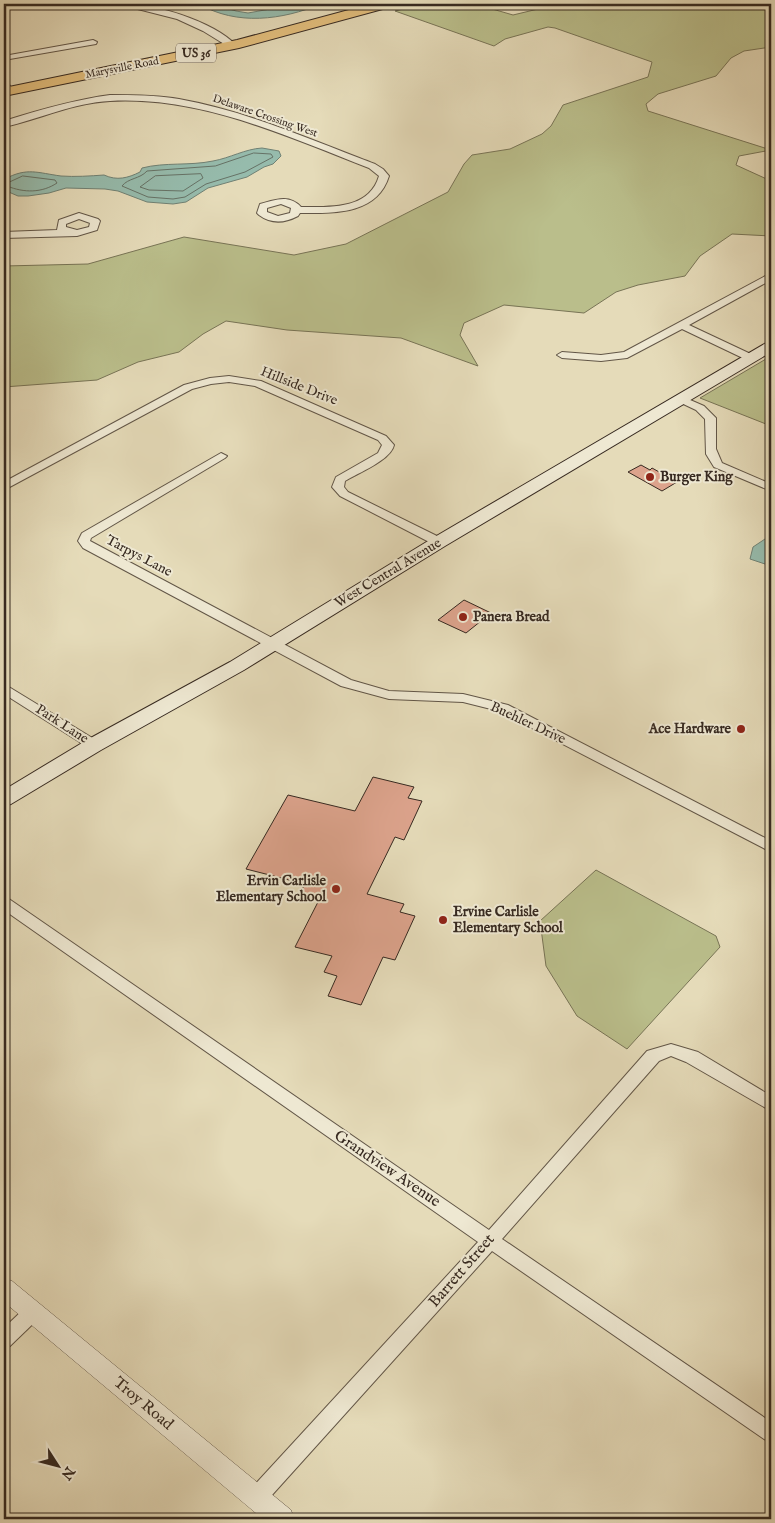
<svg xmlns="http://www.w3.org/2000/svg" width="775" height="1523" font-family="'IM FELL English',serif">
  <rect width="100%" height="100%" fill="#e5dbb9"/>
  <filter id="stains"><feTurbulence type="fractalNoise" baseFrequency=".004" numOctaves="4"/><feColorMatrix values="0 0 0 0 .2 0 0 0 0 .09 0 0 0 0 .02 0 0 0 .5 -.17"/></filter>
  <radialGradient id="worn" r=".72"><stop offset=".6" stop-color="#630" stop-opacity="0"/><stop offset="1" stop-color="#630" stop-opacity=".3"/></radialGradient>
  <!-- green -->
  <g fill="#babe8b" stroke="#787456">
    <polygon points="423,4 475,4 513,15 559,4 583,7 592,4 771,4 771,47 744,51 731,58 716,76 658,94 646,104 648,111 771,150 739,156 736,165 771,181 771,236 732,234 700,256 685,276 638,285 616,292 584,313 504,305 464,323 460,335 478,366 401,338 287,330 226,321 203,334 179,352 138,362 97,380 4,387 4,266 88,264 184,237 294,255 346,244 448,192 464,164 472,155 510,149 542,134 551,126 563,105 648,77 652,62 555,28 548,27 505,39 494,46 395,11"/>
    <polygon points="771,356 771,426 700,398"/>
    <polygon points="596,870 716,936 720,947 627,1049 577,1016 546,966 540,921"/>
  </g>
  <!-- water -->
  <g fill="#96bbac" stroke="#708174">
    <path d="M199,4h14l23,7 12,2 50,-9h23c-39,16 -84,22 -122,0z"/>
    <path d="M262,148l17,3 2,5 -8,8 -9,3 -17,10 -39,11 -22,14 -13,2 -26,-2 -29,-11 -13,-2 -39,-1 -17,5 -21,3h-10l-14,-6 1,-11c22,-12 33,-6 56,-3 14,1 29,0 43,-1 13,6 24,3 36,-3l2,-4c23,-6 47,-2 71,-7 17,-3 32,-12 49,-13z"/>
    <polygon points="771,535 771,566 750,559 753,547"/>
  </g>
  <g fill="none" stroke-linecap="round" stroke-linejoin="round">
    <!-- shore -->
    <g stroke="#667266" stroke-width="1">
      <path d="M254,153l17,1 2,3 -28,15 -39,12 -21,13 -12,2 -25,-2 -26,-11c6,-8 18,-7 25,-15l68,-5z"/>
      <polygon points="201,174 203,178 183,191 149,190 140,187 155,176"/>
      <path d="M23,176l32,4 2,3c-15,10 -33,10 -50,3l1,-3z"/>
    </g>
  </g>
  <!-- building -->
  <g fill="#dca38c" stroke="#372a21">
    <polygon points="641,465 650,470 652,468 677,482 662,491 628,472"/>
    <polygon points="464,600 491,613 466,633 438,620"/>
    <polygon points="373,777 414,787 408,798 422,801 404,840 395,837 367,894 404,904 400,912 415,916 395,960 383,957 361,1005 328,996 337,976 324,972 332,956 295,947 319,900 299,895 305,884 246,869 288,795 355,811"/>
  </g>
  <g fill="none" stroke-linecap="round" stroke-linejoin="round">
    <defs>
      <g id="minor">
        <path d="M118,4c34,-2 94,17 118,41l-7,2 -26,-16 -26,-12z"/>
        <polygon points="234,4 270,4 253,8"/>
        <polygon points="93,40 97,42 96,44 4,60 4,56"/>
        <polygon points="4,80 7,81 13,91 12,93 5,91"/>
        <path d="M110,95c23,0 46,0 69,4 68,12 132,41 196,65l8,5 6,7c-12,39 -55,37 -89,37l-2,3c-13,7 -27,8 -39,-1l-2,-2 3,-9c15,-4 29,-10 41,3 29,0 68,3 78,-31l-10,-8c-83,-32 -168,-72 -259,-67 -37,2 -70,18 -106,26v-6c35,-11 69,-21 106,-26zM281,204l10,4 -1,5 -12,3 -11,-4v-4z"/>
        <path d="M79,213l19,6 2,2 -3,9 -20,6 -73,2v-6l53,-2 2,-10zM79,219l11,4 -1,4 -12,3 -11,-3v-3z"/>
        <polygon points="771,273 771,280 689,325 755,356 756,358 755,360 747,360 682,329 627,358 601,361 562,358 557,355 562,352 601,355 624,352"/>
        <path d="M229,376l32,5 125,55 8,9c-3,15 -36,28 -49,36l-1,6 4,5 95,47 2,3 -2,3h-8l-95,-49 -8,-9 4,-10 42,-24 4,-8 -4,-5 -123,-54 -26,-4 -18,2 -19,5 -188,101v-8l180,-97 26,-7z"/>
        <polygon points="681,396 704,406 716,418 716,449 722,463 771,484 771,491 714,467 706,454 705,419 696,410 677,401 676,399 677,397"/>
        <polygon points="221,453 227,456 225,458 91,538 90,541 351,680 389,691 463,694 508,705 771,841 771,852 499,711 463,702 389,699 341,686 83,548 78,541 82,533"/>
        <polygon points="4,684 99,742 101,745 99,748 89,748 4,694"/>
        <polygon points="4,898 9,899 489,1230 647,1051 671,1044 698,1052 771,1096 771,1111 686,1062 671,1056 659,1061 502,1239 771,1422 771,1442 764,1439 492,1251 263,1505 256,1507 249,1505 246,1498 249,1491 478,1242 4,910"/>
        <polygon points="33,1304 39,1306 42,1312 39,1318 10,1346 4,1348 4,1328 27,1306"/>
      </g>
      <polygon id="tertiary" points="4,1278 12,1281 291,1510 294,1519 263,1519 4,1302"/>
      <polygon id="secondary" points="771,341 771,352 445,546 244,670 101,750 11,804 4,806 4,790 87,740 230,662 433,538 766,343"/>
      <polygon id="trunk" points="371,4 392,4 390,7 239,48 4,96 4,88 237,40"/>
    </defs>
    <!-- minor casing -->
    <use href="#minor" stroke="#625647" stroke-width="2"/>
    <!-- tertiary casing -->
    <use href="#tertiary" stroke="#625647" stroke-width="1"/>
    <!-- secondary casing -->
    <use href="#secondary" stroke="#372a21" stroke-width="2"/>
    <!-- trunk casing -->
    <use href="#trunk" stroke="#372a21" stroke-width="2"/>
    <!-- minor -->
    <use href="#minor" fill="#eee8d2" fill-rule="evenodd"/>
    <!-- tertiary -->
    <use href="#tertiary" fill="#eee8d2" fill-rule="evenodd"/>
    <!-- secondary -->
    <use href="#secondary" fill="#eee8d2" fill-rule="evenodd"/>
    <!-- trunk -->
    <use href="#trunk" fill="#e2be7c" fill-rule="evenodd"/>
  </g>
  <!-- markers -->
  <g fill="#8f2418" stroke="#eee8d2" stroke-width="2">
    <circle cx="650" cy="477" r="5"/>
    <circle cx="463" cy="617" r="5"/>
    <circle cx="741" cy="729" r="5"/>
    <circle cx="336" cy="889" r="5"/>
    <circle cx="443" cy="920" r="5"/>
  </g>
  <g text-anchor="middle" dominant-baseline="central" stroke-width="4" stroke-linejoin="round" paint-order="stroke">
    <!-- far-street labels -->
    <g font-size="11" fill="#372a21" stroke="#eee8d2">
      <text transform="translate(122 68) rotate(-11)">Marysville Road</text>
      <text transform="translate(265 116) rotate(19)">Delaware Crossing West</text>
    </g>
    <!-- shield labels -->
    <rect fill="#eee8d2" stroke="#6e6356" stroke-width="1" x="176" y="43.5" width="40" height="19" rx="4"/>
    <g font-size="12" font-weight="bold" fill="#372a21">
      <text x="196" y="53">US 36</text>
    </g>
    <!-- street labels -->
    <g font-size="14" fill="#372a21" stroke="#eee8d2">
      <text transform="translate(299 386) rotate(22)">Hillside Drive</text>
      <text transform="translate(139 556) rotate(28)">Tarpys Lane</text>
      <text transform="translate(388 573) rotate(-31)">West Central Avenue</text>
      <text transform="translate(528 723) rotate(25)">Buehler Drive</text>
      <text transform="translate(62 724) rotate(33)">Park Lane</text>
    </g>
    <!-- poi labels -->
    <g font-size="14" font-weight="bold" fill="#372a21" stroke="#eee8d2" text-anchor="start">
      <text x="660" y="477">Burger King</text>
      <text x="473" y="617">Panera Bread</text>
      <text x="731" y="729" text-anchor="end">Ace Hardware</text>
      <text x="326" y="881" text-anchor="end">Ervin Carlisle<tspan x="326" dy="16">Elementary School</tspan></text>
      <text x="453" y="912">Ervine Carlisle<tspan x="453" dy="16">Elementary School</tspan></text>
    </g>
    <!-- near-street labels -->
    <g font-size="16" fill="#372a21" stroke="#eee8d2">
      <text transform="translate(387 1169) rotate(34)">Grandview Avenue</text>
      <text transform="translate(462 1271) rotate(-49)">Barrett Street</text>
      <text transform="translate(143 1404) rotate(40)">Troy Road</text>
    </g>
  </g>
  <!-- margin -->
  <rect width="775" height="1523" fill="none" stroke="#e5dbb9" stroke-width="20"/>
  <rect x="5" y="5" width="765" height="1513" fill="none" stroke="#372a21" stroke-width="2.5"/>
  <rect x="10" y="10" width="755" height="1503" fill="none" stroke="#372a21"/>
  <!-- north arrow -->
  <g transform="translate(58 1466) rotate(126)" stroke="#eee8d2" stroke-width="4" paint-order="stroke">
  <path d="M0-4L9 19L0 12L-9 19Z" fill="#372a21"/>
  <text y="-8" font-size="14" font-weight="bold" text-anchor="middle" fill="#372a21">N</text>
  </g>
  <rect width="100%" height="100%" filter="url(#stains)"/>
  <rect width="100%" height="100%" fill="url(#worn)"/>
</svg>
